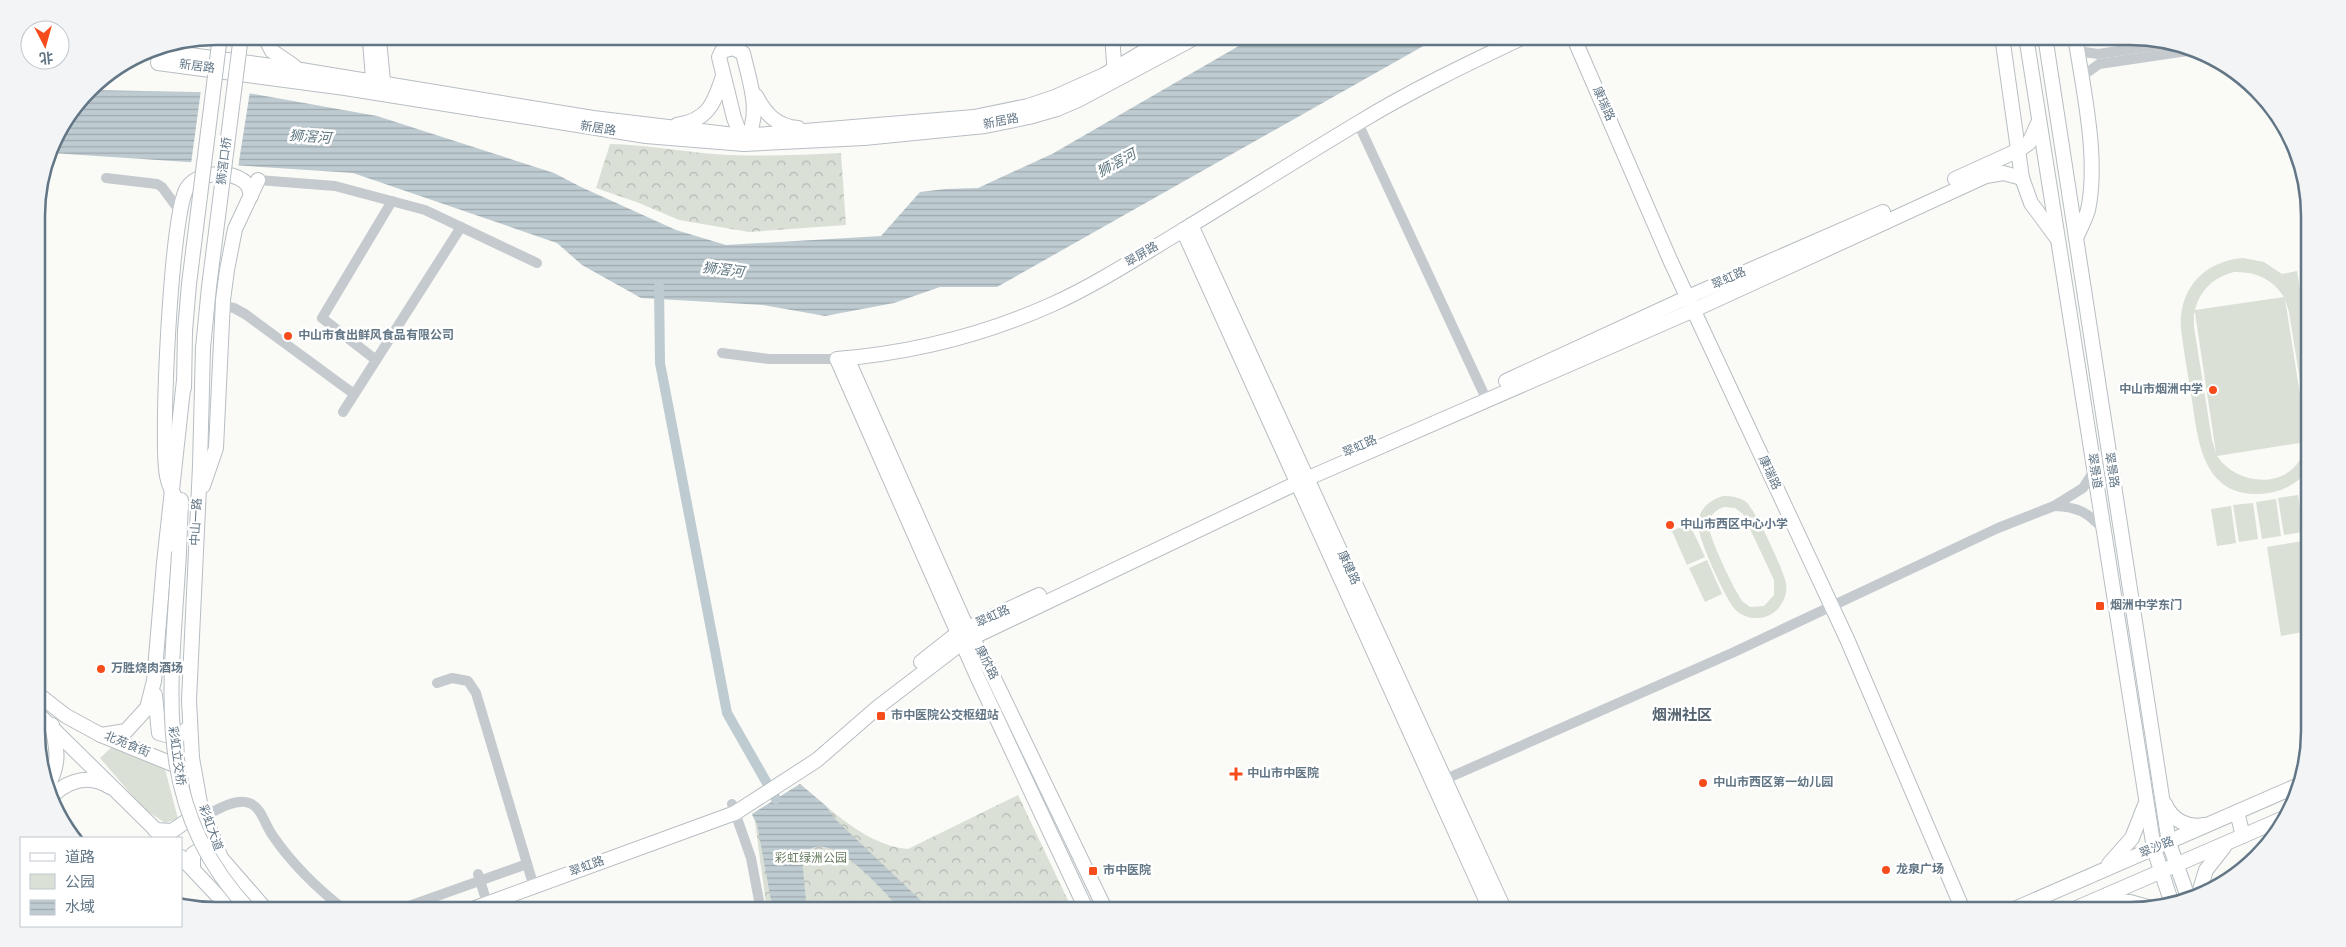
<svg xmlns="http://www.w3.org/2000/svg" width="2346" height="947" font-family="Overpass,'Noto Sans SC',sans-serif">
  <defs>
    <pattern id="forest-crowns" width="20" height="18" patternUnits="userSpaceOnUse" patternTransform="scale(1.25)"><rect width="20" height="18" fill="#dae0d6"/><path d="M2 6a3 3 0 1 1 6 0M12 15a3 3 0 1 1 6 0" fill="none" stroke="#b4bab3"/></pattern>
    <pattern id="water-rules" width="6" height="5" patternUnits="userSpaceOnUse" patternTransform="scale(1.25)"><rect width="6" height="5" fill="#becbd0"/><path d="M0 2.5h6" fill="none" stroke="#9ea9ae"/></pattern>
  </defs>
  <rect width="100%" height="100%" fill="#fafaf7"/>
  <!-- green -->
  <g fill="#dae0d6" fill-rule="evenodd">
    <path d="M2243,258l21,4 18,12 15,-3 12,76v122c-12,16 -30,24 -49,25 -57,2 -62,-52 -68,-94 -4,-24 -8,-47 -11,-71 -3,-40 23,-68 62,-71zM2234,272c21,-1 39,7 50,25l-89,13c5,-20 19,-33 39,-38zM2285,299l4,13 18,113v14zM2194,313h1l21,140 -4,-13 -18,-113zM2306,442c-6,46 -65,49 -89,14z"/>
    <polygon points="2298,495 2303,532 2284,535 2278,498"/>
    <path d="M1723,496c8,0 15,1 22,5 10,7 38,68 41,82 1,6 0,13 -3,18 -9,20 -37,23 -50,6 -9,-12 -37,-72 -35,-85 2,-14 12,-22 25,-26zM1724,507l11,1 8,6 31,66v15l-10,11 -14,1 -8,-6c-8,-12 -33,-63 -33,-75 0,-10 6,-16 15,-19z"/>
    <polygon points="2276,499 2281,536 2262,539 2256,502"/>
    <polygon points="2253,503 2258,539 2239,542 2233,505"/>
    <polygon points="2231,506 2236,543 2217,546 2211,509"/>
    <polygon points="1689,523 1705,557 1687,565 1672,531"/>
    <polygon points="2309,540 2309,631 2281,636 2267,547"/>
    <polygon points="1707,560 1722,594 1705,602 1689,568"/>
    <polygon points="113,746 165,769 178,819 165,823 143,808 100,758"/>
  </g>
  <!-- forest -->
  <g fill="url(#forest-crowns)">
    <path d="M610,144c35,1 69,7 103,10 43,3 85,1 128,-1l5,72 -97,7 -70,-12 -40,-17 -43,-15z"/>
    <path d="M800,784c32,26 65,61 108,65l110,-54 55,116h-306l-12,-89 -3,-8z"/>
  </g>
  <!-- water -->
  <g fill="url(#water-rules)">
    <polygon points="1256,36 1441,36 997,287 940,287 894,303 825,316 763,305 641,298 582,265 557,243 353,173 51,153 55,136 91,90 248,93 377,116 554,173 581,187 676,230 726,245 881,236 920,192 945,189 978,188 1052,154"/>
    <path d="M800,784l26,22 9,13 97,92h-30c-17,-18 -80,-94 -100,-52l5,52h-34l-16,-87 -5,-10z"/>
  </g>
  <!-- pier -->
  <polygon fill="#fafaf7" points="201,90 250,91 238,168 191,164"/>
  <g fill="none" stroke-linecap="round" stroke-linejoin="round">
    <!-- canal -->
    <polyline stroke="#becbd0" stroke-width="10" points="659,286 660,363 727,713 776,799"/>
    <defs>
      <g id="secondary">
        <polyline points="264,36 272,51 294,66"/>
        <polyline points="1112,36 1115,75"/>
        <polyline points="1170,36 1104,75 1055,97 1028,106 974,117 743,136 593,118 301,70 160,51 158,63 345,88 646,136 744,144 864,138 985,126 1029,117 1057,109 1078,100 1198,36"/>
        <polyline points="1573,36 1671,262 1847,639 1963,910"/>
        <polyline points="2002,36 2022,178 2031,203 2056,237"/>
        <polyline points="2026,36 2154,849 2172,904"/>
        <polyline points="2045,36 2169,843 2189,900"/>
        <path d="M2075,36c8,52 24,122 13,174 -3,10 -8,19 -12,28"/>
        <path d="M733,48l10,5c7,31 20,62 1,91l-10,-26 -15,-61 3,-6z"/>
        <polyline points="374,91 370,41 379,40 384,91"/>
        <path d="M756,96c10,19 21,30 42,32"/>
        <path d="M677,125c31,-5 37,-21 46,-49"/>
        <polyline points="1955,179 2019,150 2029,143 2039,121"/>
        <polyline points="1191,225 1505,911"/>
        <polyline points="1183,230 1491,911"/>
        <polyline points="209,287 203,348 200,466 189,700 192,758 200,803 221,858 267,911"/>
        <polyline points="847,358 967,628 990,670 1106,911"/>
        <polyline points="1506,381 1688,297 1883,212"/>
        <polyline points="184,388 185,331 189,284"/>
        <polyline points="203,486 216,448 223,300 227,270 235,229 258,180"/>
        <path d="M181,507c-6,-9 -12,-20 -14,-31 -7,-35 4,-263 20,-288 10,-15 39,-18 55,-8 6,3 8,10 9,16"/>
        <polyline points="179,552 181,500"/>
        <polyline points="921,662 959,632 1039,595"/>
        <polyline points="39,695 66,716 101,735 187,770"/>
        <path d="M155,695l4,38c12,4 18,6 28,-4"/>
        <polyline points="39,715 164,838"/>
        <polyline points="101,735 126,731 147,708 154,681 164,563 184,380"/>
        <path d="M49,784c11,-23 8,-34 3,-59"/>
        <path d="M54,794c16,-14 36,-20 56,-7"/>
        <path d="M2165,804c7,16 22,24 39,21"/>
        <polyline points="2237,812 2243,836"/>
        <polyline points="155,830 172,831 191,818 194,807"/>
        <polyline points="181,857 232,911"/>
        <polyline points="2109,864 2132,838 2145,805"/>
        <polyline points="193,869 193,854 206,846 213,850"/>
        <polyline points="2198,896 2206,870 2224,847"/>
        <polyline points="2100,900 2130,902 2151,908"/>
        <polyline points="2012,910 2301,784"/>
        <polyline points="2072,910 2284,818"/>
        <polyline points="467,911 735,813 817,760 878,707 963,642 1297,483 1694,310 1986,176 2003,173 2022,178"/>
        <path d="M1087,911l-111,-237 -139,-315c74,-6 147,-24 216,-55 44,-20 85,-47 127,-72 59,-36 118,-73 178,-109 54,-33 111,-60 168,-87"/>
      </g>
    </defs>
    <!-- secondary casing -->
    <use href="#secondary" stroke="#b7bec3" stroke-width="16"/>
    <!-- street -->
    <g stroke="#c5cace" stroke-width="10">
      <polyline points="2077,51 2098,54 2173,43"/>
      <polyline points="2081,77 2099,64 2194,50"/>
      <polyline points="1358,123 1483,392"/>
      <polyline points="106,178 157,184 162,187 179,210"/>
      <polyline points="258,180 335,186 425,210 537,263"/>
      <polyline points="223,306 234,308 245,314 354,394"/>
      <polyline points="722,353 769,359 837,359"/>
      <polyline points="376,360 322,318 392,201"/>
      <polyline points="343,412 461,227"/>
      <path d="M2094,471l-11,17 -29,18c25,1 33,6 50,24"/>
      <polyline points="437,683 452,678 468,681 476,693 534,887"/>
      <polyline points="1439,782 1732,653 1998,528 2054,506"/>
      <polyline points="732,804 751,858 761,911"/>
      <path d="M205,816c11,-6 31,-18 44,-13 13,4 16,23 24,33 19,28 46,54 73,75"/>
      <polyline points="478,874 487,903"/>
      <polyline points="395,911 527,864"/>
    </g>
    <!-- secondary -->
    <use href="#secondary" stroke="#fff" stroke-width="14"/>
    <defs>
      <g id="secondary-bridge">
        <polyline points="189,284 220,36"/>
        <polyline points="209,287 241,36"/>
        <path d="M179,552c-7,134 -31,251 71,359"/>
      </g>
    </defs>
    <!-- secondary-bridge casing -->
    <use href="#secondary-bridge" stroke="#b7bec3" stroke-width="16" stroke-linecap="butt"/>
    <!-- secondary-bridge -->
    <use href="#secondary-bridge" stroke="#fff" stroke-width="14"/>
  </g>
  <!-- markers -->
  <g fill="#f64c1b" stroke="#fff" stroke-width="2">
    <circle cx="288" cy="336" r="5"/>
    <circle cx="2213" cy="390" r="5"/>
    <circle cx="1670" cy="525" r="5"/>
    <rect x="2095" y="601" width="10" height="10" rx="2.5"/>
    <circle cx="101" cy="669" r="5"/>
    <rect x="876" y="711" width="10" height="10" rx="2.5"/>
    <path d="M1233.5 766.5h5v5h5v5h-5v5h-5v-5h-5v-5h5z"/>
    <circle cx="1703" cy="783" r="5"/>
    <circle cx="1886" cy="870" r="5"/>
    <rect x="1088" y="866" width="10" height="10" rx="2.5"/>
  </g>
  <g text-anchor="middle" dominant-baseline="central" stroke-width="5" stroke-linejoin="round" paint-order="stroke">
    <!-- street labels -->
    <g font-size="12" fill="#627686" stroke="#fff">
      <text transform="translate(197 67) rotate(7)">新居路</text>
      <text transform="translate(1603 104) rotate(66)">康瑞路</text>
      <text transform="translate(1001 122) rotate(-11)">新居路</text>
      <text transform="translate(598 129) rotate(9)">新居路</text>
      <text transform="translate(225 161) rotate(-83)">狮滘口桥</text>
      <text transform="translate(1142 255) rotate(-31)">翠屏路</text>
      <text transform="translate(1729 279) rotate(-24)">翠虹路</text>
      <text transform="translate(1360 447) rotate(-24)">翠虹路</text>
      <text transform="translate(2111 470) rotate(81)">翠景路</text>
      <text transform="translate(2094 471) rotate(81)">翠景道</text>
      <text transform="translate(1769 473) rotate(65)">康瑞路</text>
      <text transform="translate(197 522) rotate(-87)">中山一路</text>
      <text transform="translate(1348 568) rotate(65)">康健路</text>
      <text transform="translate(993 617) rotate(-25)">翠虹路</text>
      <text transform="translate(986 663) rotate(63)">康欣路</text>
      <text transform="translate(127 745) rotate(22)">北苑食街</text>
      <text transform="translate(176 756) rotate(82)">彩虹立交桥</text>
      <text transform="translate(210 828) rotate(70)">彩虹大道</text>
      <text transform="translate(2157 848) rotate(-23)">翠沙路</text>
      <text transform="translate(587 867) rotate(-20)">翠虹路</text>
    </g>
    <!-- poi labels -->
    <g font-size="12" font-weight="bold" fill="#627686" stroke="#fff" text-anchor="start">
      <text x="298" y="336">中山市食出鲜风食品有限公司</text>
      <text x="2203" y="390" text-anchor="end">中山市烟洲中学</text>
      <text x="1680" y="525">中山市西区中心小学</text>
      <text x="2110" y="606">烟洲中学东门</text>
      <text x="111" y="669">万胜烧肉酒场</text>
      <text x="891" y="716">市中医院公交枢纽站</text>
      <text x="1247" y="774">中山市中医院</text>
      <text x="1713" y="783">中山市西区第一幼儿园</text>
      <text x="1896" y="870">龙泉广场</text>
      <text x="1103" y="871">市中医院</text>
    </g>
    <!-- park labels -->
    <g font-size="12" fill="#677c61" stroke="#fff">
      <text x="811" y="859">彩虹绿洲公园</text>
    </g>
    <!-- water labels -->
    <g font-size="14" font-style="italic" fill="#5d767f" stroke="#fff">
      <text transform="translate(310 138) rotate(4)">狮滘河</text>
      <text transform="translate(1117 164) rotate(-29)">狮滘河</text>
      <text transform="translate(723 271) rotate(7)">狮滘河</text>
    </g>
    <!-- quarter labels -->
    <g font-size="15" font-weight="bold" fill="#556470" stroke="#fff">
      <text x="1682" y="716">烟洲社区</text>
    </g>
  </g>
  <!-- crop -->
  <path d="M0 0H2346V947H0ZM216 45H2130A171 171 0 0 1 2301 216V731A171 171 0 0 1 2130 902H216A171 171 0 0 1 45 731V216A171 171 0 0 1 216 45Z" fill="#f2f4f5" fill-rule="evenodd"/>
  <path fill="none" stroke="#627686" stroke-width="2.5" d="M216 45H2130A171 171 0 0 1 2301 216V731A171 171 0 0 1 2130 902H216A171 171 0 0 1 45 731V216A171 171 0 0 1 216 45Z"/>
  <!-- legend -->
  <rect x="20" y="837" width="162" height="90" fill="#ffffff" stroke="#c0c8cf"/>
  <rect x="30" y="853" width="25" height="8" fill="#ffffff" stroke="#c0c8cf"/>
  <text x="65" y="862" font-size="15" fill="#627686">道路</text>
  <rect x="30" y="874" width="25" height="15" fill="#dae0d6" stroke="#c0c8cf"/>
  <text x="65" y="887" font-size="15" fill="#627686">公园</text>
  <rect x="30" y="900" width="25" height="15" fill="url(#water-rules)" stroke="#c0c8cf"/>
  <text x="65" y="912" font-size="15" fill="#627686">水域</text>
  <!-- north arrow -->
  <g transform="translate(45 45) rotate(174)"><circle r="24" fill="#ffffff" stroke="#c0c8cf"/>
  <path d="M0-4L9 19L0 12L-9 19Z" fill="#f64c1b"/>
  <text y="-8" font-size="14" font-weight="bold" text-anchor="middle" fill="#627686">北</text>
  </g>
</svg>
